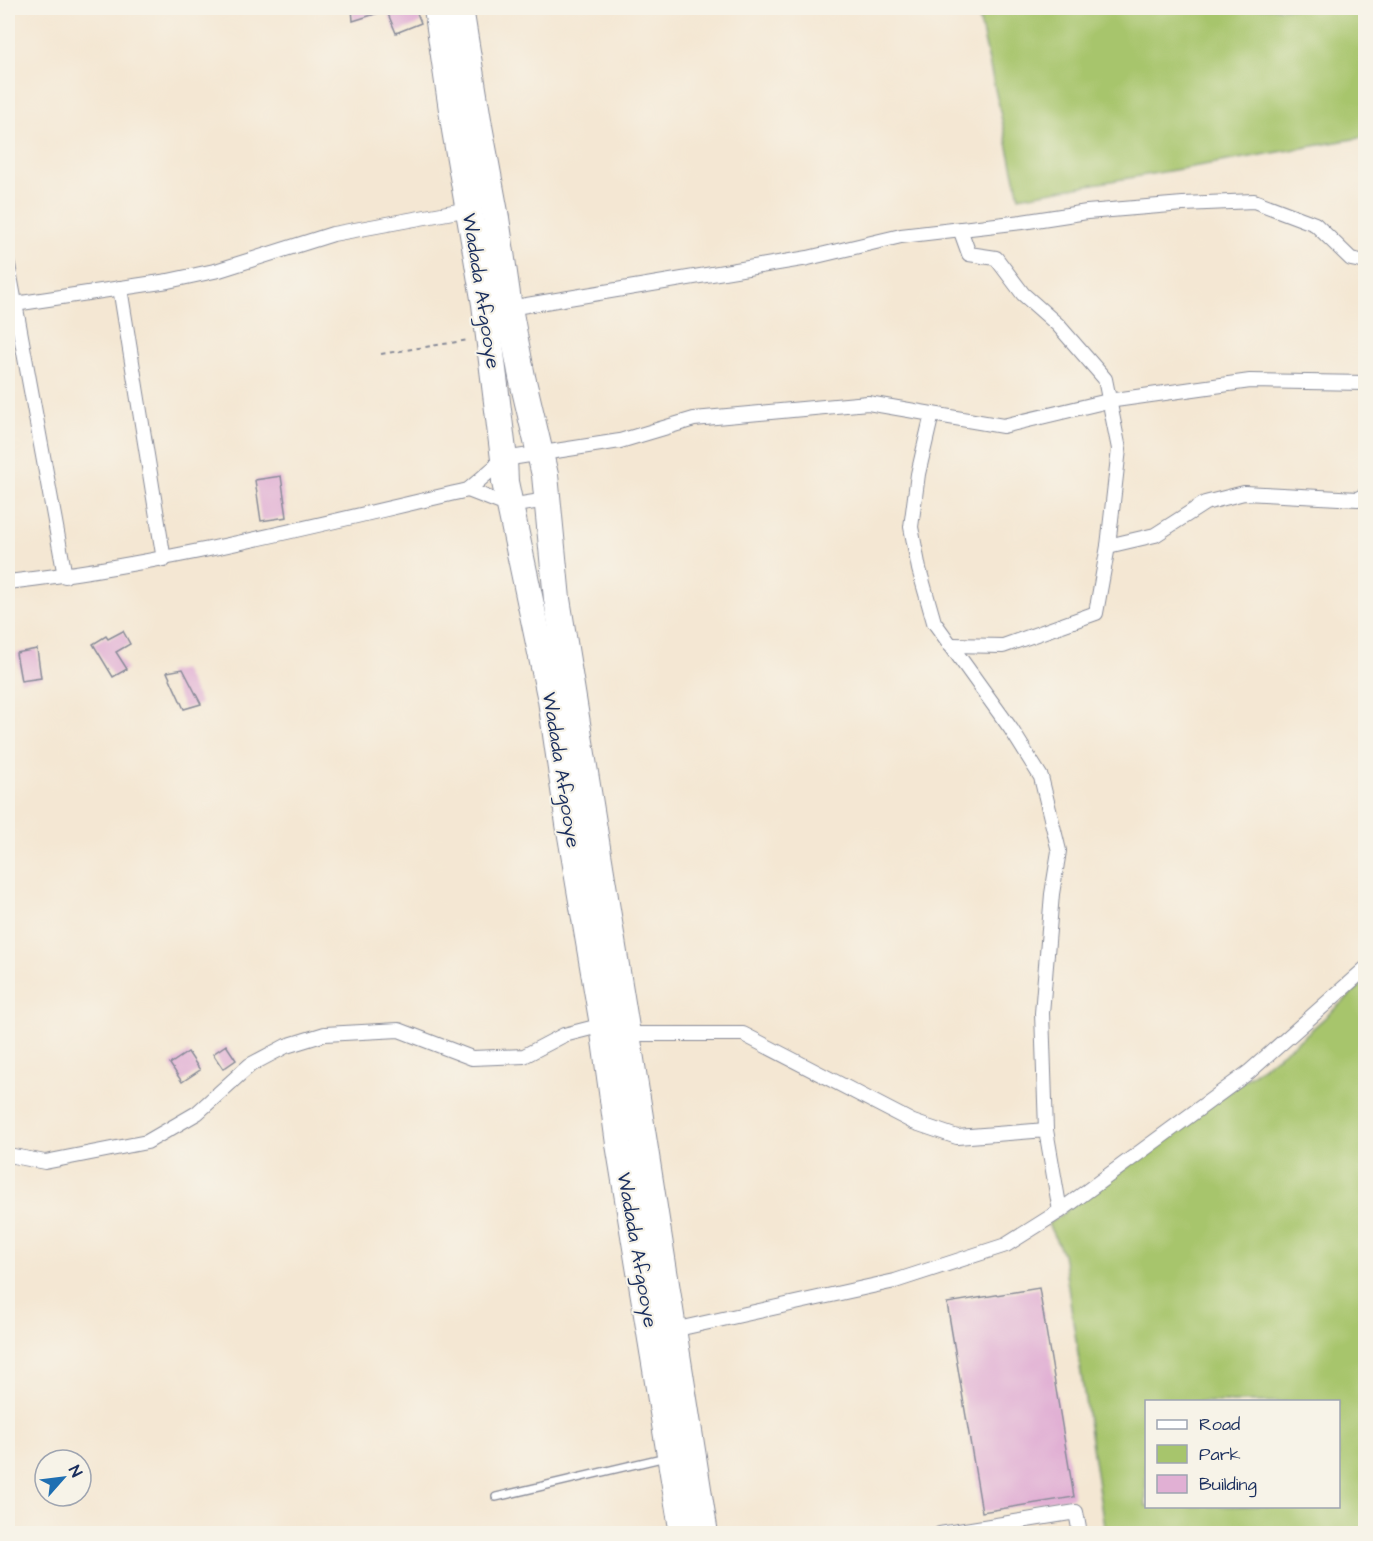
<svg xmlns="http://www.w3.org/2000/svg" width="1373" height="1541" font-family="'Architects Daughter',sans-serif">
  <rect width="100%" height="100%" fill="#f7f3e8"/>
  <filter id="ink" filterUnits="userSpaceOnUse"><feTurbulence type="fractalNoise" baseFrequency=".0167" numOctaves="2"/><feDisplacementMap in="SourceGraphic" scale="12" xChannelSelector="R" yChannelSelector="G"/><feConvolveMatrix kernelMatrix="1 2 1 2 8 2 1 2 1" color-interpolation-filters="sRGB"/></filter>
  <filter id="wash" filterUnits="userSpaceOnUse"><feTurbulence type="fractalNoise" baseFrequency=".008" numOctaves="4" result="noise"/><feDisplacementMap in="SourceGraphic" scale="24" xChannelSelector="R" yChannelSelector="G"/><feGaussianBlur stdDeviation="1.35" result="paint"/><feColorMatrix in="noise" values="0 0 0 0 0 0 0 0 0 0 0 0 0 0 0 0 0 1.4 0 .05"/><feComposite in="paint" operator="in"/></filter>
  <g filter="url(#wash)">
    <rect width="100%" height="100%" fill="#f4e7d3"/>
    <!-- green -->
    <g fill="#a7c56c" stroke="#617a65" stroke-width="1.5" fill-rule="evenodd">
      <polygon points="977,8 1365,8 1365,137 1019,197"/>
      <path d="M1365,982v551h-260l-42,-279 -15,-30 254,-186zM1146,1402h192v104h-192z"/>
    </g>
    <g id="blocks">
      <!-- building -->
      <g fill="#e1b0d4">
        <polygon points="352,8 388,8 388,10 353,21"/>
        <polygon points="404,8 415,8 421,23 396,33 388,14"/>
        <polygon points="281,476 287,517 261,521 255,480"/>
        <polygon points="123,631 130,644 116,652 127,669 113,677 93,644 106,636 108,639"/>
        <polygon points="37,649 41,678 21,681 16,653"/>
        <polygon points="183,669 201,704 184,709 167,672"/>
        <polygon points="226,1045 236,1060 223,1069 213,1054"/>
        <polygon points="188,1052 200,1070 182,1082 170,1064"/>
        <polygon points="1039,1288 1074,1497 982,1512 947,1303"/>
      </g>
    </g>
  </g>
  <g filter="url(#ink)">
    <use href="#blocks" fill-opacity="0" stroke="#888b98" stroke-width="1.5"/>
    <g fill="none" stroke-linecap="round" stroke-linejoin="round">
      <defs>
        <polyline id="lane" points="496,1497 666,1457"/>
        <g id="street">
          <polyline points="8,265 65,576"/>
          <polyline points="120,288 164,560"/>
          <polyline points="8,305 168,281 219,270 333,234 469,209"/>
          <polyline points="509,308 808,258 901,236 1022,222 1087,212 1183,204 1254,201 1315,224 1351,259 1366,262"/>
          <polyline points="932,414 1003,426 1108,401 1250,381 1366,383"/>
          <polyline points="468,490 509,506 547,500"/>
          <polyline points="1108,546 1155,535 1205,503 1244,493 1358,499 1366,494"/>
          <path d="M8,582c155,-17 307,-57 460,-92l36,-31 116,-18 74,-22 174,-16 64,11 -14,60 -7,53 8,42 15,53 77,107 30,48 18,74 -7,43 -10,119 4,117"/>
          <polyline points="950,645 1003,646 1096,613 1108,546 1119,449 1105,379 1058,325 1023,294 996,258 969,254 960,229"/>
          <polyline points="627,1034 743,1034 913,1122 957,1137 1046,1130 1060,1211 1249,1072 1366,968"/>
          <polyline points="8,1155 45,1162 147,1142 197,1113 250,1065 286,1046 325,1034 399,1030 472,1058 524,1056 564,1035 603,1025"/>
          <polyline points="673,1330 895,1281 1006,1245 1060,1211"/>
          <polyline points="940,1534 1076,1512 1080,1534"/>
        </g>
        <g id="highway">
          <polyline points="437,8 455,130 485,304 504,459 505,482 551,700 569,824 603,1025 619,1144 683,1534"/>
          <polyline points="460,8 479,126 496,218 509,308 522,377 545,475 557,599 627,1034 705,1534"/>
        </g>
      </defs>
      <!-- lane casing -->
      <use href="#lane" stroke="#888b98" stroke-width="10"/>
      <!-- street casing -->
      <use href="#street" stroke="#888b98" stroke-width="16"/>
      <!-- highway casing -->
      <use href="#highway" stroke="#888b98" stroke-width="28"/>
      <!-- path -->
      <polyline stroke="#888b98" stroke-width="2" stroke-dasharray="4.5 4.5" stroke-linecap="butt" points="381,354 469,340"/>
      <!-- lane -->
      <use href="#lane" stroke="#fff" stroke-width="7"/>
      <!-- street -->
      <use href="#street" stroke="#fff" stroke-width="14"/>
      <!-- highway -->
      <use href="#highway" stroke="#fff" stroke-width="26"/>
    </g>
  </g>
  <g text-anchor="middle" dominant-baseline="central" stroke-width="4.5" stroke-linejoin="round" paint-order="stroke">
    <!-- street labels -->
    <g font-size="20" fill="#1b2f5e" stroke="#f7f3e8">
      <text transform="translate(481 291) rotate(81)">Wadada Afgooye</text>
      <text transform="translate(561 770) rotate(81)">Wadada Afgooye</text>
      <text transform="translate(637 1250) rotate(80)">Wadada Afgooye</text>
    </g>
  </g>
  <!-- margin -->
  <rect width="1373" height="1541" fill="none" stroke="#f7f3e8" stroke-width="30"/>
  <!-- legend -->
  <rect x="1145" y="1400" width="195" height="108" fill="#f7f3e8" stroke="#9fa5b1" stroke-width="1.5"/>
  <rect x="1157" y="1420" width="30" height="9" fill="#ffffff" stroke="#9fa5b1" stroke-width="1.5"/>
  <text x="1199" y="1430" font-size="18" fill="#1b2f5e">Road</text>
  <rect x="1157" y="1445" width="30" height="18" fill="#a7c56c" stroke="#9fa5b1" stroke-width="1.5"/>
  <text x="1199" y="1460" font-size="18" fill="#1b2f5e">Park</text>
  <rect x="1157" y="1475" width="30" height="18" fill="#e1b0d4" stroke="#9fa5b1" stroke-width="1.5"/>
  <text x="1199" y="1490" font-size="18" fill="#1b2f5e">Building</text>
  <!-- north arrow -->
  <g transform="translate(63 1478) rotate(62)"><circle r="28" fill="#f7f3e8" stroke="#9fa5b1" stroke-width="1.5"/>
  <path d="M0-4.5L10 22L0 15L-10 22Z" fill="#1f6fb2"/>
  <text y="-9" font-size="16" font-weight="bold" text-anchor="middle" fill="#1b2f5e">N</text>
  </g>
</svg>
